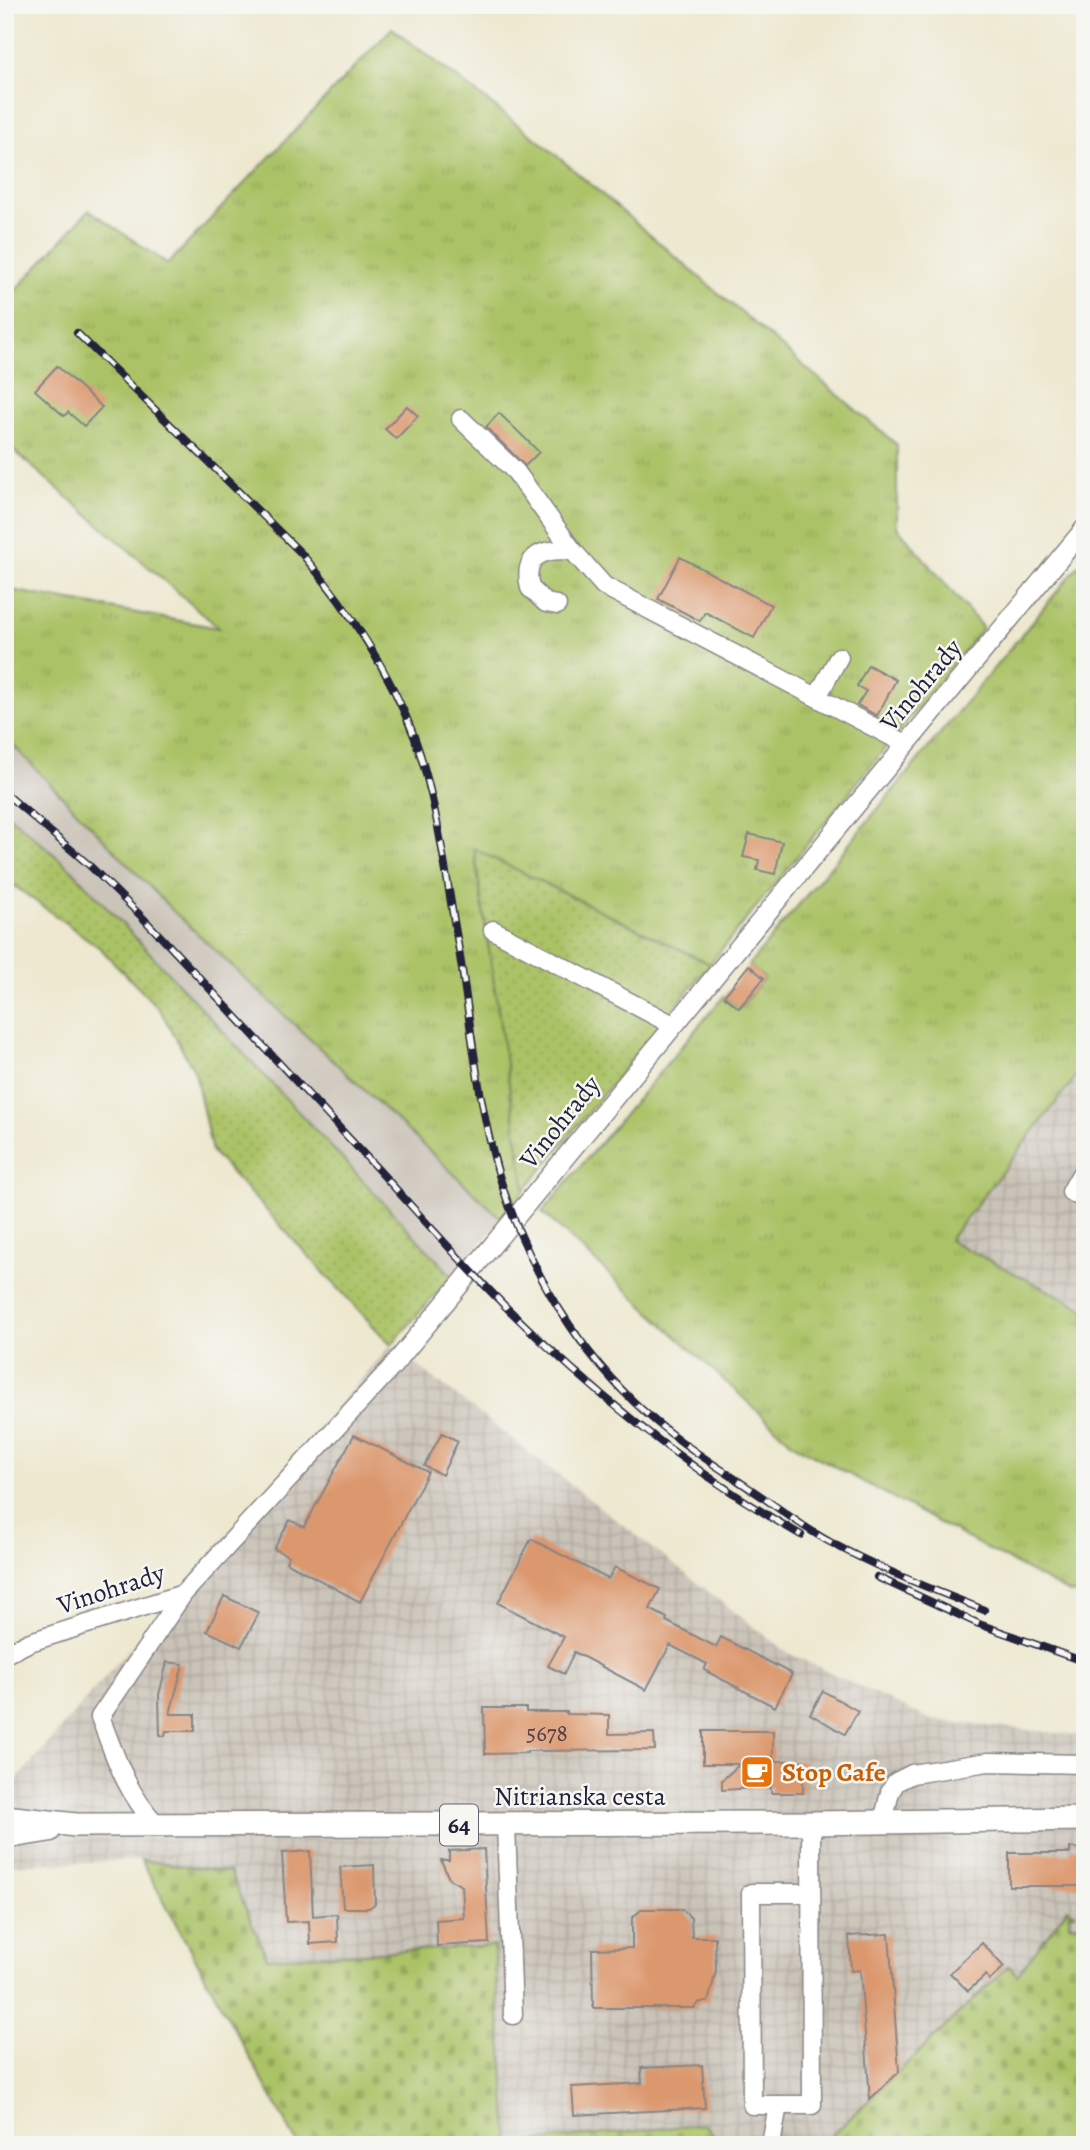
<svg xmlns="http://www.w3.org/2000/svg" width="1090" height="2150" font-family="Alegreya,serif">
  <defs>
    <pattern id="industrial-grid" width="8" height="8" patternUnits="userSpaceOnUse" patternTransform="scale(1.75)"><rect width="8" height="8" fill="#cac3b8"/><path d="M0 4h8M4 0v8" fill="none" stroke="#ada79f"/></pattern>
    <pattern id="grass-tufts" width="24" height="20" patternUnits="userSpaceOnUse" patternTransform="scale(1.75)"><rect width="24" height="20" fill="#abc266"/><path d="M3 7l-1-3M5 7V3M7 7l1-3M15 17l-1-3M17 17v-4M19 17l1-3" fill="none" stroke="#93a659"/></pattern>
    <pattern id="cemetery-stones" width="16" height="16" patternUnits="userSpaceOnUse" patternTransform="scale(1.75)"><rect width="16" height="16" fill="#abc266"/><path d="M2 7V4a2 2 0 0 1 4 0v3zM10 15v-3a2 2 0 0 1 4 0v3z" fill="#93a659"/></pattern>
    <pattern id="garden-dots" width="8" height="8" patternUnits="userSpaceOnUse" patternTransform="scale(1.75)"><rect width="8" height="8" fill="#abc266"/><path d="M2 2h.1M6 6h.1" fill="none" stroke="#93a659" stroke-width="1.8" stroke-linecap="round"/></pattern>
  </defs>
  <rect width="100%" height="100%" fill="#f6f6f2"/>
  <filter id="ink" filterUnits="userSpaceOnUse"><feTurbulence type="fractalNoise" baseFrequency=".0143" numOctaves="2"/><feDisplacementMap in="SourceGraphic" scale="14" xChannelSelector="R" yChannelSelector="G"/><feConvolveMatrix kernelMatrix="1 2 1 2 8 2 1 2 1" color-interpolation-filters="sRGB"/></filter>
  <filter id="wash" filterUnits="userSpaceOnUse"><feTurbulence type="fractalNoise" baseFrequency=".00686" numOctaves="4" result="noise"/><feDisplacementMap in="SourceGraphic" scale="28" xChannelSelector="R" yChannelSelector="G"/><feGaussianBlur stdDeviation="1.57" result="paint"/><feColorMatrix in="noise" values="0 0 0 0 0 0 0 0 0 0 0 0 0 0 0 0 0 1.4 0 .05"/><feComposite in="paint" operator="in"/></filter>
  <g filter="url(#wash)">
    <rect width="100%" height="100%" fill="#ede8cf"/>
    <!-- industrial -->
    <g fill="url(#industrial-grid)">
      <polygon points="1085,1065 1085,1309 949,1240"/>
      <polygon points="391,1345 786,1652 931,1720 1085,1736 1085,1924 1069,1925 1069,1913 1073,1914 1067,1909 1017,1975 1009,1967 822,2145 723,2145 704,2124 509,2144 494,1946 267,1958 230,1872 141,1860 5,1865 12,1785"/>
    </g>
    <!-- railway -->
    <polygon fill="#cac3b8" points="5,737 172,910 502,1219 452,1276 73,870 5,812"/>
    <!-- grass -->
    <g fill="url(#grass-tufts)" stroke="#667250" stroke-width="2">
      <polygon points="392,28 543,144 897,445 897,527 983,628 710,964 474,849 525,1190 502,1219 172,910 5,737 5,589 219,628 5,443 5,302 89,210 168,264"/>
      <polygon points="1084,559 1085,1065 949,1240 1085,1309 1085,1595 1069,1593 793,1444 542,1212 724,996 740,1008 764,978 749,965"/>
    </g>
    <!-- cemetery -->
    <g fill="url(#cemetery-stones)" stroke="#667250" stroke-width="2">
      <polygon points="141,1860 230,1872 267,1958 494,1946 509,2144 704,2124 723,2145 298,2145"/>
      <polygon points="1068,1908 1075,1914 1069,1914 1069,1925 1085,1924 1085,2145 822,2145 1009,1966 1017,1975"/>
    </g>
    <!-- garden -->
    <g fill="url(#garden-dots)" stroke="#667250" stroke-width="2">
      <polygon points="5,812 72,870 452,1276 391,1345 212,1152 195,1072 160,1010 100,948 5,879"/>
      <polygon points="474,849 710,964 525,1190"/>
    </g>
    <g id="blocks">
      <!-- building -->
      <g fill="#db976d">
        <polygon points="57,366 102,407 84,426 68,412 64,416 35,390"/>
        <polygon points="407,406 418,416 396,439 385,429"/>
        <polygon points="499,413 539,452 525,466 486,427"/>
        <polygon points="680,557 771,605 754,638 705,612 700,621 658,599"/>
        <polygon points="868,665 896,680 877,716 857,705 866,691 857,686"/>
        <polygon points="749,834 782,842 775,874 757,870 759,860 743,857"/>
        <polygon points="749,965 764,978 739,1008 724,996"/>
        <polygon points="442,1433 458,1441 442,1475 424,1466"/>
        <polygon points="354,1435 428,1472 360,1602 286,1562 289,1556 274,1549 290,1520 304,1527"/>
        <polygon points="531,1539 608,1579 615,1567 660,1589 650,1609 667,1618 666,1621 716,1647 721,1637 792,1674 775,1707 704,1670 707,1664 670,1645 646,1690 574,1652 564,1674 548,1666 564,1637 498,1603"/>
        <polygon points="224,1596 259,1613 241,1647 207,1631"/>
        <polygon points="167,1662 183,1664 170,1714 195,1714 195,1731 166,1731 165,1736 160,1735 159,1695"/>
        <polygon points="823,1691 858,1711 845,1734 810,1714"/>
        <polygon points="484,1708 526,1708 526,1712 567,1712 567,1714 609,1715 609,1734 654,1733 655,1750 527,1751 527,1753 485,1754"/>
        <polygon points="703,1731 773,1731 773,1761 803,1761 803,1793 771,1793 771,1787 722,1790 722,1780 740,1764 703,1764"/>
        <polygon points="1070,1848 1085,1849 1085,1886 1009,1886 1009,1853 1070,1853"/>
        <polygon points="484,1849 489,1943 437,1946 436,1920 464,1918 462,1886 449,1879 441,1860 449,1860 449,1851"/>
        <polygon points="310,1851 313,1916 337,1914 338,1942 310,1944 309,1921 286,1922 282,1853"/>
        <polygon points="374,1865 375,1904 369,1908 343,1908 340,1867"/>
        <polygon points="642,1909 682,1909 691,1918 692,1937 715,1937 716,1972 708,2002 700,2002 694,2008 593,2008 592,1949 632,1948 632,1918"/>
        <polygon points="889,1934 899,2072 870,2099 860,1970 851,1971 849,1936"/>
        <polygon points="982,1943 1004,1967 990,1980 986,1975 968,1991 950,1973"/>
        <polygon points="702,2065 705,2108 574,2115 572,2087 642,2083 641,2068"/>
      </g>
    </g>
  </g>
  <g filter="url(#ink)">
    <use href="#blocks" fill-opacity="0" stroke="#888585" stroke-width="2"/>
    <g fill="none" stroke-linecap="round" stroke-linejoin="round">
      <defs>
        <g id="minor">
          <polyline points="461,419 516,472 573,551 604,586 906,744"/>
          <path d="M557,605l-11,-2 -16,-15c-8,-34 14,-40 43,-37"/>
          <polyline points="817,697 839,657"/>
          <polyline points="493,930 673,1025"/>
          <polyline points="1085,1167 1071,1192 1085,1199"/>
          <polyline points="5,1654 30,1642 183,1594 392,1367 1085,528"/>
          <polyline points="883,1822 890,1792 896,1782 912,1774 988,1762 1085,1764"/>
          <path d="M155,1823c-30,-33 -39,-65 -55,-106l83,-123"/>
          <polyline points="811,1823 812,2105 752,2105 751,1893 811,1893"/>
          <polyline points="506,1825 513,2015"/>
          <polyline points="768,2145 772,2139 778,2105"/>
        </g>
        <g id="major">
          <polyline points="5,1817 76,1825 811,1823 1085,1819"/>
          <polyline points="5,1837 49,1830"/>
        </g>
      </defs>
      <!-- minor casing -->
      <use href="#minor" stroke="#888585" stroke-width="21"/>
      <!-- major casing -->
      <use href="#major" stroke="#888585" stroke-width="26"/>
      <!-- minor -->
      <use href="#minor" stroke="#fff" stroke-width="18"/>
      <!-- major -->
      <use href="#major" stroke="#fff" stroke-width="23"/>
      <defs>
        <g id="rail">
          <path d="M77,333l225,221c47,55 86,114 112,182 22,61 30,127 41,191 15,81 20,165 43,245 25,85 71,167 135,229 36,35 77,61 119,89 26,17 50,37 78,52 49,27 102,47 154,68"/>
          <path d="M5,793l84,72 53,52c82,86 162,173 243,260 39,43 78,87 119,128 89,88 188,168 297,230"/>
          <polyline points="877,1577 979,1624 1085,1662"/>
        </g>
      </defs>
      <!-- rail casing -->
      <use href="#rail" stroke="#22223b" stroke-width="8"/>
      <!-- rail -->
      <use href="#rail" stroke="#f6f6f2" stroke-width="5" stroke-dasharray="16" stroke-linecap="butt"/>
    </g>
  </g>
  <!-- icons -->
  <defs>
    <symbol id="cafe-square" viewBox="-11 -11 22 22"><rect x="-9" y="-9" width="18" height="18" rx="4" fill="#e8710a" stroke="#f6f6f2"/><path d="M-5.5-4.5H6V0H3Q3 3.5 0 3.5H-2.5Q-5.5 3.5-5.5 0ZM3-3.2v2h1.7v-2ZM-6 4.5H4V6H-6Z" fill="#fff"/></symbol>
  </defs>
  <g fill-rule="evenodd">
    <use href="#cafe-square" x="738" y="1753" width="38" height="38"/>
  </g>
  <g text-anchor="middle" dominant-baseline="central" stroke-width="5" stroke-linejoin="round" paint-order="stroke">
    <!-- number labels -->
    <g font-size="23" fill="#503f48">
      <text x="547" y="1733">5678</text>
    </g>
    <!-- shield labels -->
    <rect fill="#f6f6f2" stroke="#626272" stroke-width="2" x="440" y="1804.5" width="38" height="41" rx="5"/>
    <g font-size="24" font-weight="bold" fill="#22223b">
      <text x="459" y="1825">64</text>
    </g>
    <!-- street labels -->
    <g font-size="26" fill="#22223b" stroke="#f6f6f2">
      <text transform="translate(921 685) rotate(-50)">Vinohrady</text>
      <text transform="translate(560 1122) rotate(-51)">Vinohrady</text>
      <text transform="translate(111 1589) rotate(-18)">Vinohrady</text>
      <text x="580" y="1796">Nitrianska cesta</text>
    </g>
    <!-- food labels -->
    <g font-size="26" font-weight="bold" fill="#c56008" stroke="#f6f6f2" text-anchor="start">
      <text x="782" y="1772">Stop Cafe</text>
    </g>
  </g>
  <!-- margin -->
  <rect width="1090" height="2150" fill="none" stroke="#f6f6f2" stroke-width="28"/>
</svg>
